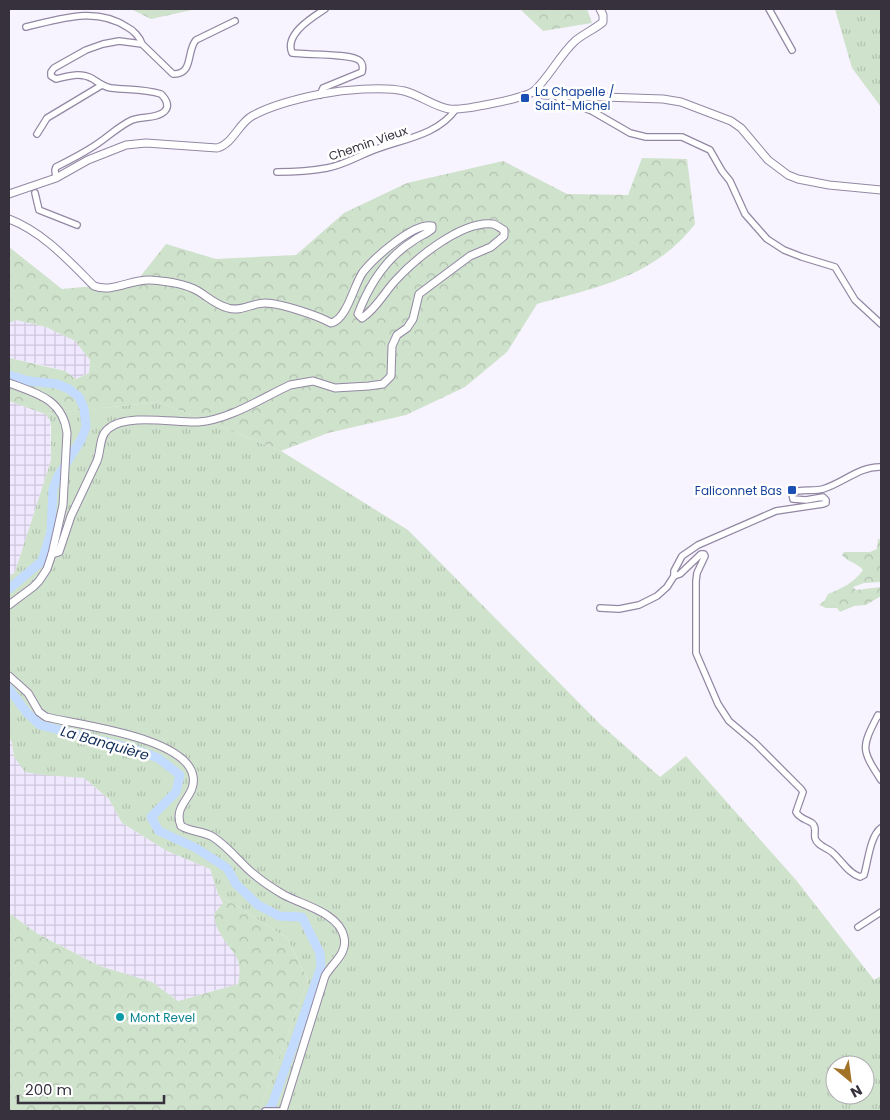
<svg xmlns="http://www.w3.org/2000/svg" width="890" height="1120" font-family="Poppins,sans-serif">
  <defs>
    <pattern id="industrial-grid" width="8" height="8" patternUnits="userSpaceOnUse" patternTransform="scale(1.25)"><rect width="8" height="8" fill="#f0e8fe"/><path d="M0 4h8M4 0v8" fill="none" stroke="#cec7db"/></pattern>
    <pattern id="grass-tufts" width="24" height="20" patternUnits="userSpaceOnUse" patternTransform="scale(1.25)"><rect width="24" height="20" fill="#cfe2cc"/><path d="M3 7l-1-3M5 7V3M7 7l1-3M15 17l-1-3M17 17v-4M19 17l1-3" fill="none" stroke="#b2c2b0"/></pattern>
    <pattern id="forest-crowns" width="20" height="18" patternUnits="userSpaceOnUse" patternTransform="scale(1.25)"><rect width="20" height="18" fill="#cfe2cc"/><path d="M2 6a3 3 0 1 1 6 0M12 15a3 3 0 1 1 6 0" fill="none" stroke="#b2c2b0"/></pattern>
  </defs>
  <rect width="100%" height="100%" fill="#f7f3ff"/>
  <!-- industrial -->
  <g fill="url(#industrial-grid)">
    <polygon points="16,320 46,327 75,341 90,360 89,373 76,379 65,371 47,366 9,358 9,323"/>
    <polygon points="9,401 45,414 50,420 51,460 15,572 9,577"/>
    <polygon points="9,737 12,743 14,757 84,778 109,799 122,823 167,851 210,869 218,894 223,902 219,932 236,955 241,970 238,984 178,1001 152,982 100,966 38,934 9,913"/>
  </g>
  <!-- grass -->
  <g fill="url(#grass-tufts)" fill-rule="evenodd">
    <polygon points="835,9 881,9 881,107 852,68"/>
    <path d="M159,402l122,49 127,79 192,194 60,53 26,-21 110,124 78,100 7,-4v135h-622l49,-131 -21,-42 -69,-44 -8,-25 -43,-18 -45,-28 -13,-24 -25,-21 -40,-3 -19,-3 -11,-15 -2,-14 -3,-6v-160l6,-5 36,-112v-33l-1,-7 -5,-6zM835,1065h30v30h-30z"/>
  </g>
  <!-- forest -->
  <g fill="url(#forest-crowns)">
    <polygon points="131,9 196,9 151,19"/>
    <polygon points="520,9 587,9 592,23 543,31"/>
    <path d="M642,158l45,1 8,65c-41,53 -97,63 -158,80l-30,48 -42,35 -59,28 -78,18 -47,18 -122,-49 -114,12 -36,-13v-38l1,-5 55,13 11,8 13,-6 1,-13 -15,-19 -29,-14 -30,-7 -7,3v-76l53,42 74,-7 30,-38 50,15 80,-4 48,-42 63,-30 96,-22 64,33 61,1z"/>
    <path d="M878,539l3,1v42l-17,1 -11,4 3,3 25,-3v9l-15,9 -12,1 -14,6 -3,-4h-11l-7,-3 6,-5 3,-6c13,-5 27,-12 35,-24 -5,-7 -16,-8 -21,-15l2,-3h26l7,-3z"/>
    <path d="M218,894l69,44 21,42 -49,131h-250v-198l29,21 62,32 52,16 26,19 60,-17c6,-29 -6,-29 -18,-51 -4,-5 -5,-13 -6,-19l9,-11z"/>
  </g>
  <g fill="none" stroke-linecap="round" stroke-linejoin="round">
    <!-- river -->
    <g stroke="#c3dbfe" stroke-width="9">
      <polyline points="9,375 29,381 57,384 69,389 79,397 84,408 86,427 81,440 58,476 53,489 51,532 42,561 9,589"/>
      <polyline points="9,689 27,713 40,725 134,749 158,758 180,775 176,792 151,817 159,831 196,848 227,868 236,884 258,905 279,916 302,917 320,953 321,967 272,1105 267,1111"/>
    </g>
    <defs>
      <g id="minor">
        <polyline points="769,9 792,50"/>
        <path d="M26,27c34,-8 70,-21 101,0 6,3 13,10 15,17"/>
        <path d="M320,95l3,-7 39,-16c1,-4 1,-8 -2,-11 -7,-8 -55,-6 -68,-8 -8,-19 21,-36 33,-44"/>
        <polyline points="558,96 559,99 592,111 630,133 646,137 682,137 710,150 722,171 730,181 745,214 767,239 784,250 802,257 835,267 855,300 881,324"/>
        <polyline points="37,134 47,118 102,85"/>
        <path d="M277,172c17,0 34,-1 50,-4 17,-3 31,-12 47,-18 28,-11 63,-14 82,-41"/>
        <path d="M56,178l-1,-8 1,-3c14,-7 28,-14 41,-23 12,-8 22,-18 35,-24 10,-4 25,-1 33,-9 5,-6 1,-12 -4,-17 -17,-5 -33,-4 -50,-6 -7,-1 -12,-5 -18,-9 -13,-7 -23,-3 -37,0l-5,-3v-4l3,-4 32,-18 17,-6 16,-3 23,3 31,30c21,1 13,-23 23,-34l39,-19"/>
        <polyline points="35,193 39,210 77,225"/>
        <path d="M674,576l6,-2 21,-20h3l1,2 -8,17 -1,8v72l22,51 11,17 26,22 46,46 2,3 -7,20c4,7 10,7 16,11 5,4 2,9 3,15 2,8 13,10 18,15 9,8 15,20 27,24l4,-2c4,-13 6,-39 17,-47"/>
        <path d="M600,608l19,1 20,-4 18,-9 10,-9 7,-11v-5l8,-15 16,-11 78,-34 47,-7 3,-1v-3l-3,-3 -17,3 -13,-1 -1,-6c8,-5 21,-1 31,-4 20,-6 37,-23 58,-22"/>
        <path d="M881,716l-3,-1c-17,33 -17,34 3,65"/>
        <polyline points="858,927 881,912"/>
        <polyline points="265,1111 283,1111"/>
      </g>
      <g id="tertiary">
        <polyline points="533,92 544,95 663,99 681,102 731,121 741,128 768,160 788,175 798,179 829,185 881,190"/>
        <path d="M9,194l47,-16 32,-18 38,-15 20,-2 71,5c16,-4 21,-24 35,-32 18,-10 49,-18 69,-22 22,-4 62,-8 83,-3 16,4 29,15 45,18 12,2 77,-11 85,-18 16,-15 25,-35 41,-50 8,-7 20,-12 28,-19v-7l-3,-6"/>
        <path d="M9,219c34,13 59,41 85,67 19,7 37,-7 56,-6 16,1 34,3 48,11 10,6 18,14 30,17 13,4 24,-5 37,-5 15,0 54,13 66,20 16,-3 23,-39 32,-51 11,-14 51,-50 69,-46v3c-5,5 -13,7 -19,12 -27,17 -44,44 -55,73l4,4c14,-9 22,-25 33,-37 20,-22 67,-61 98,-57 4,1 7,4 11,6v6l-13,11 -21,9 -51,38 -6,25 -6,9 -10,7 -5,11 -1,30 -8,8 -14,2 -34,2 -22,-7 -23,4c-28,13 -61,35 -92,37 -23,1 -72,-9 -90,7 -9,7 -7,23 -11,32l-26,55 -12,36 -7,2"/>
        <path d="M9,383c27,10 54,16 58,50l-4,72 -11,49 -5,15 -8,12 -6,6 -24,18"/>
        <path d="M9,676l19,17 11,19 7,5c32,8 140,20 147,59 4,21 -21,28 -12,50 10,6 22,5 32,11 14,9 25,23 37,34 10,9 22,17 34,24 19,10 55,18 60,42 4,17 -12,26 -19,39l-42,135"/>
      </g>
    </defs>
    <!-- minor casing -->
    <use href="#minor" stroke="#9388a4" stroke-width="8"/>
    <!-- tertiary casing -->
    <use href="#tertiary" stroke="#9388a4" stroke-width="9"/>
    <!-- minor -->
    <use href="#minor" stroke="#fff" stroke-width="5.5"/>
    <!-- tertiary -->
    <use href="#tertiary" stroke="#fff" stroke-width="7"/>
  </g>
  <!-- markers -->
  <g fill="#1a4fb4" stroke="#fff" stroke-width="2">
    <rect x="520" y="93" width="10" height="10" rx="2.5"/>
    <rect x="787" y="485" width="10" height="10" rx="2.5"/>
  </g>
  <circle fill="#0f9aa8" stroke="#fff" stroke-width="2" cx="120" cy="1017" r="5"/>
  <g text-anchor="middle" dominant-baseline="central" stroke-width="5" stroke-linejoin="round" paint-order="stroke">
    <!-- transit labels -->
    <g font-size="12" fill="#164399" stroke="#fff" text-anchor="start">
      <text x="535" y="91">La Chapelle /<tspan x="535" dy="14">Saint-Michel</tspan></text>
      <text x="782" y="490" text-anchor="end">Faliconnet Bas</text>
    </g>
    <!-- street labels -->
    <g font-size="12" fill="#36313d" stroke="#fff">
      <text transform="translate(368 143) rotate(-19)">Chemin Vieux</text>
    </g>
    <!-- culture labels -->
    <g font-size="12" fill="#0d838f" stroke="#fff" text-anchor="start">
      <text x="130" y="1017">Mont Revel</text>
    </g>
    <!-- water labels -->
    <g font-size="14" font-style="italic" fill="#102d58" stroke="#fff">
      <text transform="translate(105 743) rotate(16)">La Banquière</text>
    </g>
  </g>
  <!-- border -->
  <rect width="890" height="1120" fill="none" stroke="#36313d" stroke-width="20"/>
  <!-- north arrow -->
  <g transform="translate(850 1080) rotate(151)"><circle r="24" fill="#ffffff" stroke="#afadb1"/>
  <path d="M0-4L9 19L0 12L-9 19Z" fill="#a27327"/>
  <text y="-8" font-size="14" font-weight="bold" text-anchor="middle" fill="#36313d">N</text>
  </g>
  <!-- scale -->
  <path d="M18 1095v8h146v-8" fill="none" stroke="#36313d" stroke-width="2.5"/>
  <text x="25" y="1095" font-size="15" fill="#36313d" stroke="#ffffff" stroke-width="4" paint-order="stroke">200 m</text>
</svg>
